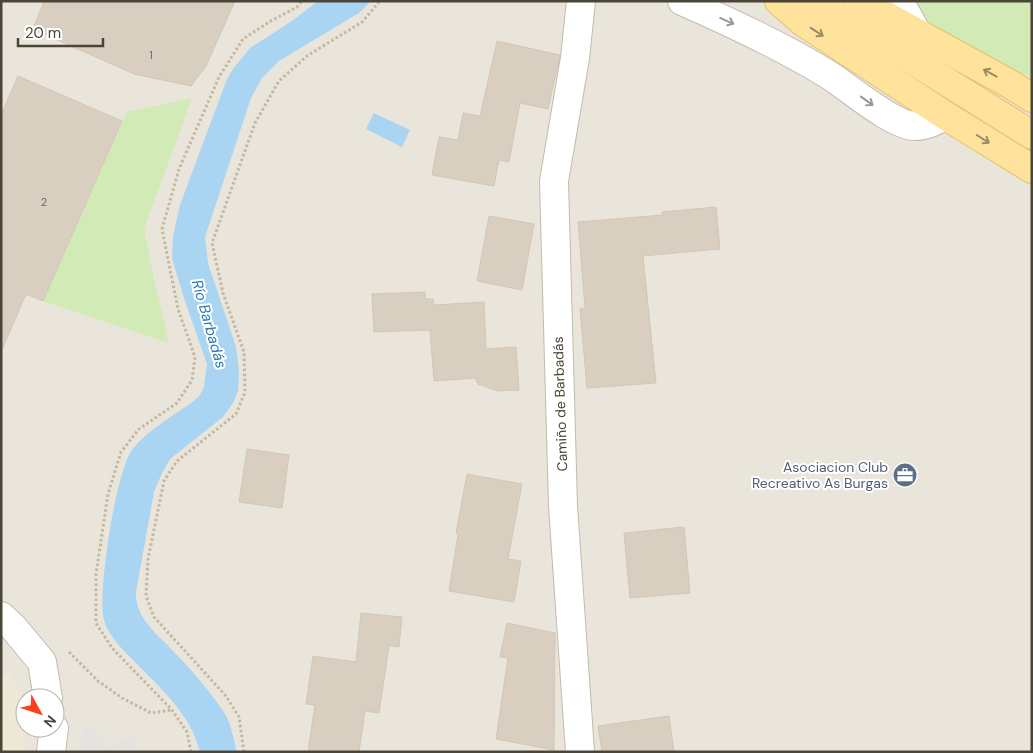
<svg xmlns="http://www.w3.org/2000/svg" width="1033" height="753" font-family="'DM Sans',sans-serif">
  <rect width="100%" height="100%" fill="#f6f3ec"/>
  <!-- residential -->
  <path fill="#eae5da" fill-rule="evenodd" d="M1,1h1031v751h-1031zM25,698h30v30h-30z"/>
  <!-- education -->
  <polygon fill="#efe8d6" points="10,674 25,703 25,728 22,752 1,752 1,676"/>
  <!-- green -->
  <g fill="#d2eab5">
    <polygon points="906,1 1032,1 1032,78 940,36"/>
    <polygon points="192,98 144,229 154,280 169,343 43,301 127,112"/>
  </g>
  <!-- parking -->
  <polygon fill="#e5e3e0" points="84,723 109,746 138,736 137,752 80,752"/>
  <!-- water -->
  <g fill="#a9d4f2">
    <path d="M318,1h53l-12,12 -80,48 -17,17 -11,20 -46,139 3,26 28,84 3,24 -1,20 -5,12 -10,14 -53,42 -8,14 -8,19 -18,100c-1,28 24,44 41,63 15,16 31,34 44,53 10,13 12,29 16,44h-37c-9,-38 -40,-64 -66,-91 -10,-10 -20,-20 -27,-33 -2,-4 -4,-10 -4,-14 -4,-29 13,-142 29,-164 13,-18 45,-37 63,-50l5,-5 4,-8 3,-23 -22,-63 -13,-42 1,-23 7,-31 47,-126 6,-10 17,-21 42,-27z"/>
    <polygon points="374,113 410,130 402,147 366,129"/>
  </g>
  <!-- building -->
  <g fill="#d8cfc1" stroke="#d3c7b4">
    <polygon points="44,1 235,1 206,66 191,86 134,74 33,29"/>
    <polygon points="497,41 560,55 548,109 520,103 509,162 499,160 494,186 432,175 439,137 458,140 463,113 480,116"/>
    <polygon points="18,76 122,121 43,301 26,294 1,352 1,115"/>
    <polygon points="716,207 720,249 643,256 656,383 587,388 580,309 585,308 578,222 663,215 662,212"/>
    <polygon points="489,216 534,224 522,290 477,281"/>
    <polygon points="425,292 425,299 433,299 434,305 484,302 486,349 516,347 519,390 498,391 478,384 475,378 434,381 430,330 374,332 372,294"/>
    <polygon points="247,449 289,455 282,508 239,502"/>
    <polygon points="467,474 522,484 508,559 521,561 514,602 449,591 458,534 456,533"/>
    <polygon points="684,527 690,593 630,598 624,533"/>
    <polygon points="361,613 402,617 399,647 389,646 379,713 365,711 359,752 308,752 315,705 306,704 313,656 356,662"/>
    <polygon points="507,623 555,633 554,750 496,739 508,658 500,657"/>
    <polygon points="669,716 674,752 602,752 598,726"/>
  </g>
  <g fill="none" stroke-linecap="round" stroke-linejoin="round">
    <defs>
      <g id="street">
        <path d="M682,1c50,22 100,45 147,74 20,13 63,50 85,51 11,1 22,-6 32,-10"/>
        <polyline points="896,1 901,4 917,33"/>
        <polyline points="1,616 13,627 42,662 48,698"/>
        <polyline points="51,752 54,728"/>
        <polyline points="580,752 563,506 554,181 575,58 581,1"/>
      </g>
      <g id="primary">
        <polyline points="779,1 803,22 946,116 1032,169"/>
        <polyline points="811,1 864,30 1032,135"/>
        <polyline points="859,1 1010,84 1032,98"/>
      </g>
    </defs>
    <!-- street casing -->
    <use href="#street" stroke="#c2bbae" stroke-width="30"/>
    <!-- primary casing -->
    <use href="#primary" stroke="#e6c16a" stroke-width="30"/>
    <!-- path -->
    <g stroke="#c4b79f" stroke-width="3" stroke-dasharray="2.5 2.5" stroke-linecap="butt">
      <polyline points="69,652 98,681 122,698 151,713 172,710"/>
      <polyline points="191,752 187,732 172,710 112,648 96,623 96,574 108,494 121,452 139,429 177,403 192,380 195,357 178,309 162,229 179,169 219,77 243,39 269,22 297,7 302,1"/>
      <polyline points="244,752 239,717 226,696 154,617 146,596 148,559 164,481 177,461 236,414 245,392 244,352 223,293 212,243 255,123 279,81 307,56 362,22 380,1"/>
    </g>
    <!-- street -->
    <use href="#street" stroke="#fff" stroke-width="28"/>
    <!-- primary -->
    <use href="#primary" stroke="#ffe39c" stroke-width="28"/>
  </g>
  <!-- one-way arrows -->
  <defs><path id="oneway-shaft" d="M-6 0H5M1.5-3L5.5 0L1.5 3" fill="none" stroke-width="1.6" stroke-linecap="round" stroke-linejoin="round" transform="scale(1.25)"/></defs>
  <g stroke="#9c9892">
    <use href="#oneway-shaft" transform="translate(727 21) rotate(24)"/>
    <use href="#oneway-shaft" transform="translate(867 101) rotate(36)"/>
  </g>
  <g stroke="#9c8c66">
    <use href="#oneway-shaft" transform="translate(817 32) rotate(33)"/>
    <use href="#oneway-shaft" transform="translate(990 73) rotate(-151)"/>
    <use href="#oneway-shaft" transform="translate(983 139) rotate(32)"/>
  </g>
  <!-- icons -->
  <defs>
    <symbol id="office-disc" viewBox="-11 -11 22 22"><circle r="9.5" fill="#5c6f8a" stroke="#fff"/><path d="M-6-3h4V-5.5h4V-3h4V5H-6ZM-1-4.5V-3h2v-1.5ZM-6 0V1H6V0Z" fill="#fff"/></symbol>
  </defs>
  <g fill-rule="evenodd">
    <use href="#office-disc" x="891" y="461" width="28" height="28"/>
  </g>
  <g text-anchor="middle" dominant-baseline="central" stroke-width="4" stroke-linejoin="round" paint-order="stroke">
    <!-- number labels -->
    <g font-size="11" fill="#6e675b">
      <text x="151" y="55">1</text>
      <text x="44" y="202">2</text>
    </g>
    <!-- street labels -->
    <g font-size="14" fill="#4b4439" stroke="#fff">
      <text transform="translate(560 404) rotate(-92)">Camiño de Barbadás</text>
    </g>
    <!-- service labels -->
    <g font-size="14" fill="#4e5e75" stroke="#fff" text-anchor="end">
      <text x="888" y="467">Asociacion Club<tspan x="888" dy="16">Recreativo As Burgas</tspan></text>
    </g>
    <!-- water labels -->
    <g font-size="15" font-style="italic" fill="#2e7ab2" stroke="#fff">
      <text transform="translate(209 324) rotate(74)">Río Barbadás</text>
    </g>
  </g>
  <!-- border -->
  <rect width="1033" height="753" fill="none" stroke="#4b4439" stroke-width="5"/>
  <!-- north arrow -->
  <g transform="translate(40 713) rotate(130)"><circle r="24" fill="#ffffff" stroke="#b7b4b0"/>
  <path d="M0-4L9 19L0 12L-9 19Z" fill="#fc3f1d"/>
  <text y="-8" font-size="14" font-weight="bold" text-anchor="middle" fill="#4b4439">N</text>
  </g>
  <!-- scale -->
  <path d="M18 38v8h85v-8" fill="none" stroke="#4b4439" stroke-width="2.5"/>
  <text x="25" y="38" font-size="15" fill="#4b4439" stroke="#ffffff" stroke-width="4" paint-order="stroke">20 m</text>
</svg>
